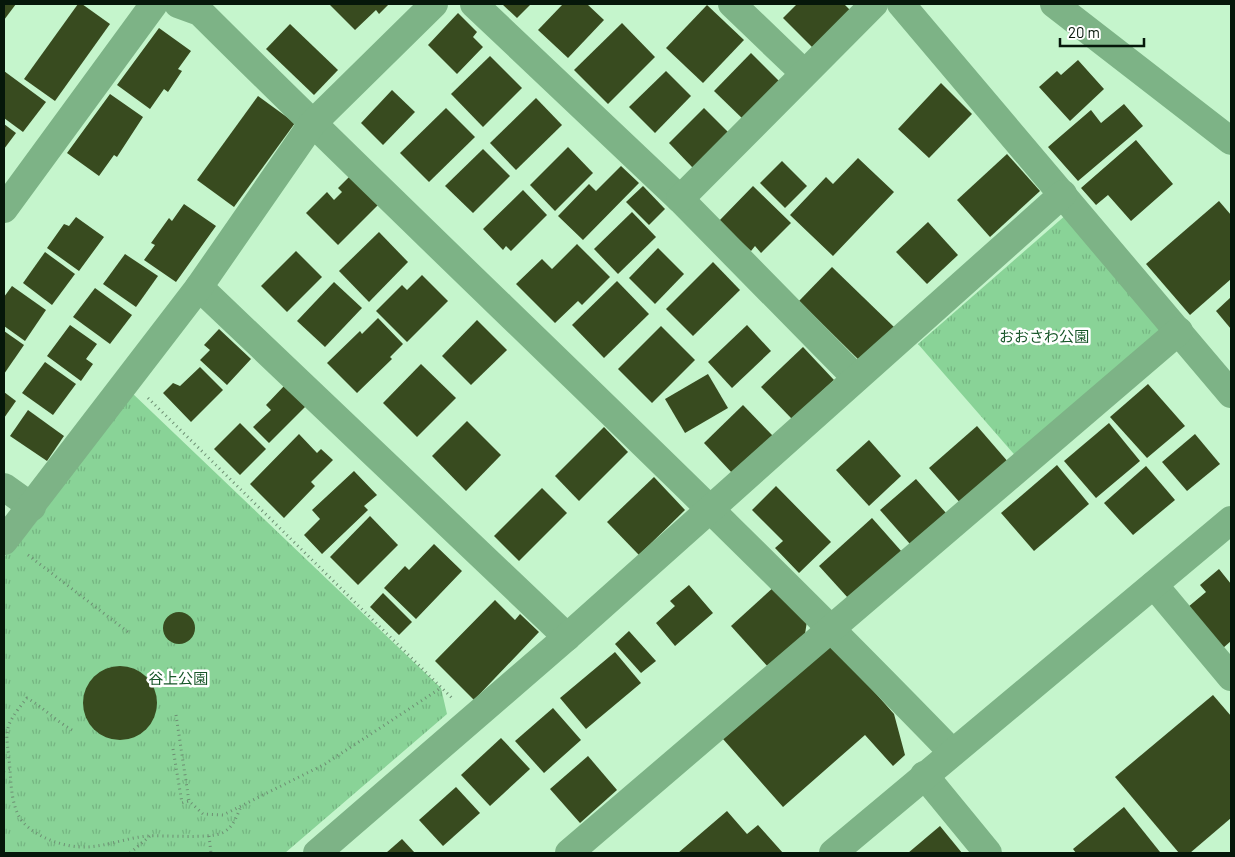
<svg xmlns="http://www.w3.org/2000/svg" width="1235" height="857" font-family="Barlow,'Noto Sans JP',sans-serif">
  <defs>
    <pattern id="park-tufts" width="24" height="20" patternUnits="userSpaceOnUse" patternTransform="scale(1.25)"><rect width="24" height="20" fill="#89d397"/><path d="M3 7l-1-3M5 7V3M7 7l1-3M15 17l-1-3M17 17v-4M19 17l1-3" fill="none" stroke="#75b481"/></pattern>
  </defs>
  <rect width="100%" height="100%" fill="#c5f5cc"/>
  <!-- park -->
  <g fill="url(#park-tufts)">
    <polygon points="1067,214 1168,329 1019,460 918,344"/>
    <polygon points="131,392 441,688 447,714 285,853 4,853 4,557 32,527"/>
  </g>
  <!-- building -->
  <g fill="#384b1f">
    <polygon points="4,4 16,4 4,20"/>
    <polygon points="78,4 82,4 110,24 55,101 24,79"/>
    <polygon points="329,4 389,4 379,14 376,10 355,30"/>
    <polygon points="502,4 531,4 517,18"/>
    <polygon points="563,4 587,4 604,20 568,58 538,30"/>
    <polygon points="797,4 844,4 851,11 813,48 783,18"/>
    <polygon points="707,5 744,40 703,83 666,48"/>
    <polygon points="458,13 477,32 473,37 483,47 457,74 428,45"/>
    <polygon points="622,23 655,57 608,104 574,70"/>
    <polygon points="290,24 338,70 314,95 266,49"/>
    <polygon points="159,28 191,51 178,69 182,71 168,92 164,89 150,109 117,85"/>
    <polygon points="751,53 782,84 746,122 714,91"/>
    <polygon points="490,56 522,88 483,127 451,94"/>
    <polygon points="1078,60 1104,89 1070,121 1039,87 1057,71 1061,75"/>
    <polygon points="4,71 46,102 23,132 4,118"/>
    <polygon points="666,71 691,96 655,133 629,107"/>
    <polygon points="941,83 972,114 929,158 898,129"/>
    <polygon points="392,90 415,112 383,145 361,123"/>
    <polygon points="110,94 143,117 117,157 114,155 99,176 67,153"/>
    <polygon points="258,96 295,123 234,207 197,180"/>
    <polygon points="536,98 562,125 516,170 490,143"/>
    <polygon points="1124,104 1143,126 1078,181 1048,147 1091,110 1101,123"/>
    <polygon points="446,108 475,137 429,182 400,153"/>
    <polygon points="704,108 733,137 693,168 669,143"/>
    <polygon points="4,124 16,133 4,149"/>
    <polygon points="1136,140 1173,184 1131,221 1108,195 1096,205 1081,188"/>
    <polygon points="568,147 593,173 555,211 530,185"/>
    <polygon points="483,149 510,176 473,213 445,186"/>
    <polygon points="1007,154 1040,191 990,237 957,200"/>
    <polygon points="858,158 894,192 833,256 790,215 826,177 833,184"/>
    <polygon points="782,161 807,186 785,208 760,183"/>
    <polygon points="621,166 639,183 583,240 558,216 589,184 596,191"/>
    <polygon points="353,173 381,202 338,245 306,213 327,192 334,200 342,192 338,188"/>
    <polygon points="643,186 665,209 649,225 626,202"/>
    <polygon points="753,186 791,223 761,253 755,246 751,251 719,221"/>
    <polygon points="523,190 547,215 511,251 506,246 503,250 483,229"/>
    <polygon points="1219,201 1231,215 1231,279 1190,315 1146,264"/>
    <polygon points="184,204 216,226 176,282 144,260 155,245 151,243 169,218 172,221"/>
    <polygon points="632,212 656,237 618,274 594,249"/>
    <polygon points="76,217 104,237 79,271 47,248 64,224 69,226"/>
    <polygon points="928,222 958,255 927,284 896,252"/>
    <polygon points="379,232 408,262 369,302 339,271"/>
    <polygon points="577,244 610,277 582,305 578,301 555,323 516,284 542,259 552,269"/>
    <polygon points="658,248 684,274 655,304 629,278"/>
    <polygon points="296,251 322,277 287,312 261,286"/>
    <polygon points="45,252 75,274 52,305 23,283"/>
    <polygon points="125,254 158,276 136,307 103,284"/>
    <polygon points="713,262 740,290 693,336 666,309"/>
    <polygon points="832,267 894,327 861,362 799,301"/>
    <polygon points="422,275 448,301 407,342 376,311 402,285 407,290"/>
    <polygon points="617,281 649,314 604,358 572,325"/>
    <polygon points="334,282 362,308 325,347 297,321"/>
    <polygon points="12,286 46,310 25,341 4,326 4,297"/>
    <polygon points="95,288 132,315 110,344 73,317"/>
    <polygon points="1231,297 1231,329 1216,311"/>
    <polygon points="378,318 403,344 390,357 392,359 357,393 327,363 360,331 362,334"/>
    <polygon points="477,320 507,350 471,385 442,356"/>
    <polygon points="70,325 97,344 86,359 93,364 81,381 47,356"/>
    <polygon points="747,325 771,351 732,388 708,362"/>
    <polygon points="661,326 695,360 652,403 618,369"/>
    <polygon points="219,329 251,359 227,385 200,360 210,350 204,345"/>
    <polygon points="4,331 24,345 4,374"/>
    <polygon points="803,347 834,380 792,419 761,387"/>
    <polygon points="45,362 76,384 53,415 22,393"/>
    <polygon points="421,364 456,398 417,437 383,403"/>
    <polygon points="200,367 223,390 191,422 163,393 173,383 180,386"/>
    <polygon points="708,374 728,408 685,433 665,399"/>
    <polygon points="1148,384 1185,426 1147,458 1110,417"/>
    <polygon points="285,385 306,406 269,443 253,427 271,410 266,405"/>
    <polygon points="4,392 16,401 4,418"/>
    <polygon points="743,405 773,436 733,474 704,443"/>
    <polygon points="28,410 64,436 47,461 10,436"/>
    <polygon points="467,421 501,455 466,491 432,456"/>
    <polygon points="240,423 266,449 240,475 214,449"/>
    <polygon points="1109,423 1140,461 1096,498 1064,461"/>
    <polygon points="977,426 1009,463 962,505 929,468"/>
    <polygon points="604,427 628,452 579,501 555,476"/>
    <polygon points="299,434 317,453 321,449 333,460 311,482 315,486 284,518 250,484"/>
    <polygon points="1195,434 1220,464 1187,491 1162,462"/>
    <polygon points="869,440 901,476 869,506 836,470"/>
    <polygon points="1057,465 1089,504 1034,551 1001,513"/>
    <polygon points="1146,466 1175,500 1133,535 1104,503"/>
    <polygon points="354,471 377,495 364,506 368,510 322,554 304,535 320,519 312,510"/>
    <polygon points="654,477 685,510 639,555 607,522"/>
    <polygon points="916,479 946,513 910,544 880,510"/>
    <polygon points="776,486 831,542 799,573 775,548 783,541 752,510"/>
    <polygon points="542,488 567,513 519,561 494,536"/>
    <polygon points="370,516 398,545 358,585 330,557"/>
    <polygon points="872,518 902,552 849,599 819,566"/>
    <polygon points="434,544 462,571 416,619 384,588 405,566 409,570"/>
    <polygon points="1219,569 1231,584 1231,641 1223,648 1188,607 1206,592 1200,585"/>
    <polygon points="689,585 713,613 675,646 656,623 675,606 670,601"/>
    <polygon points="775,586 807,621 805,634 769,668 731,626"/>
    <polygon points="383,593 412,622 399,635 370,607"/>
    <polygon points="495,600 515,620 520,614 539,632 474,700 435,661"/>
    <circle cx="179" cy="628" r="16"/>
    <polygon points="629,631 656,661 641,673 615,644"/>
    <polygon points="831,643 894,714 905,755 893,766 865,735 783,807 723,739"/>
    <polygon points="615,652 641,683 586,729 560,698"/>
    <circle cx="120" cy="703" r="37"/>
    <polygon points="1213,695 1231,716 1231,818 1190,853 1179,853 1115,777"/>
    <polygon points="553,708 581,740 544,773 515,741"/>
    <polygon points="501,738 530,769 490,806 461,775"/>
    <polygon points="588,756 617,790 580,823 550,789"/>
    <polygon points="456,787 480,813 443,846 419,820"/>
    <polygon points="1124,807 1160,852 1076,853 1073,849"/>
    <polygon points="727,811 747,834 758,825 783,853 678,853"/>
    <polygon points="940,826 962,853 908,853"/>
    <polygon points="402,839 415,853 386,853"/>
  </g>
  <g fill="none" stroke-linecap="round" stroke-linejoin="round">
    <!-- path -->
    <g stroke="#6d8f73" stroke-width="3" stroke-dasharray="1 4" stroke-linecap="butt">
      <polyline points="148,398 453,699"/>
      <polyline points="28,555 128,632"/>
      <polyline points="176,715 189,801 203,814 223,815 325,764 441,688"/>
      <path d="M72,730c-16,-9 -28,-22 -45,-32 -27,33 -20,32 -17,72 1,16 2,38 12,51 14,17 44,27 65,26 20,-1 40,-9 60,-11 16,-1 63,3 75,-3 11,-5 15,-17 19,-27"/>
      <polyline points="173,749 182,803 189,801"/>
      <polyline points="4,771 10,769"/>
      <polyline points="209,836 211,853"/>
      <polyline points="130,853 150,836"/>
    </g>
    <!-- minor -->
    <g stroke="#7db386" stroke-width="28">
      <path d="M178,4l22,8c249,248 507,487 752,740"/>
      <polyline points="474,4 680,199 856,378"/>
      <polyline points="732,4 804,73"/>
      <polyline points="901,4 1231,394"/>
      <polyline points="1054,4 1231,141"/>
      <polyline points="680,199 874,4"/>
      <polyline points="4,209 154,4"/>
      <polyline points="199,287 567,637"/>
      <polyline points="4,487 32,507"/>
      <polyline points="4,541 199,287 312,124 434,4"/>
      <polyline points="1154,585 1231,677"/>
      <polyline points="924,775 988,853"/>
      <polyline points="317,853 567,637 1063,194"/>
      <polyline points="569,853 1179,331"/>
      <polyline points="833,853 1231,520"/>
    </g>
  </g>
  <g text-anchor="middle" dominant-baseline="central" stroke-width="5" stroke-linejoin="round" paint-order="stroke">
    <!-- park labels -->
    <g font-size="15" fill="#19572a" stroke="#fff">
      <text x="1044" y="336">おおさわ公園</text>
      <text x="178" y="678">谷上公園</text>
    </g>
  </g>
  <!-- border -->
  <rect width="1235" height="857" fill="none" stroke="#06170a" stroke-width="10"/>
  <!-- scale -->
  <path d="M1060 38v8h84v-8" fill="none" stroke="#06170a" stroke-width="2.5"/>
  <text x="1068" y="38" font-size="15" fill="#06170a" stroke="#ffffff" stroke-width="4" paint-order="stroke">20 m</text>
</svg>
